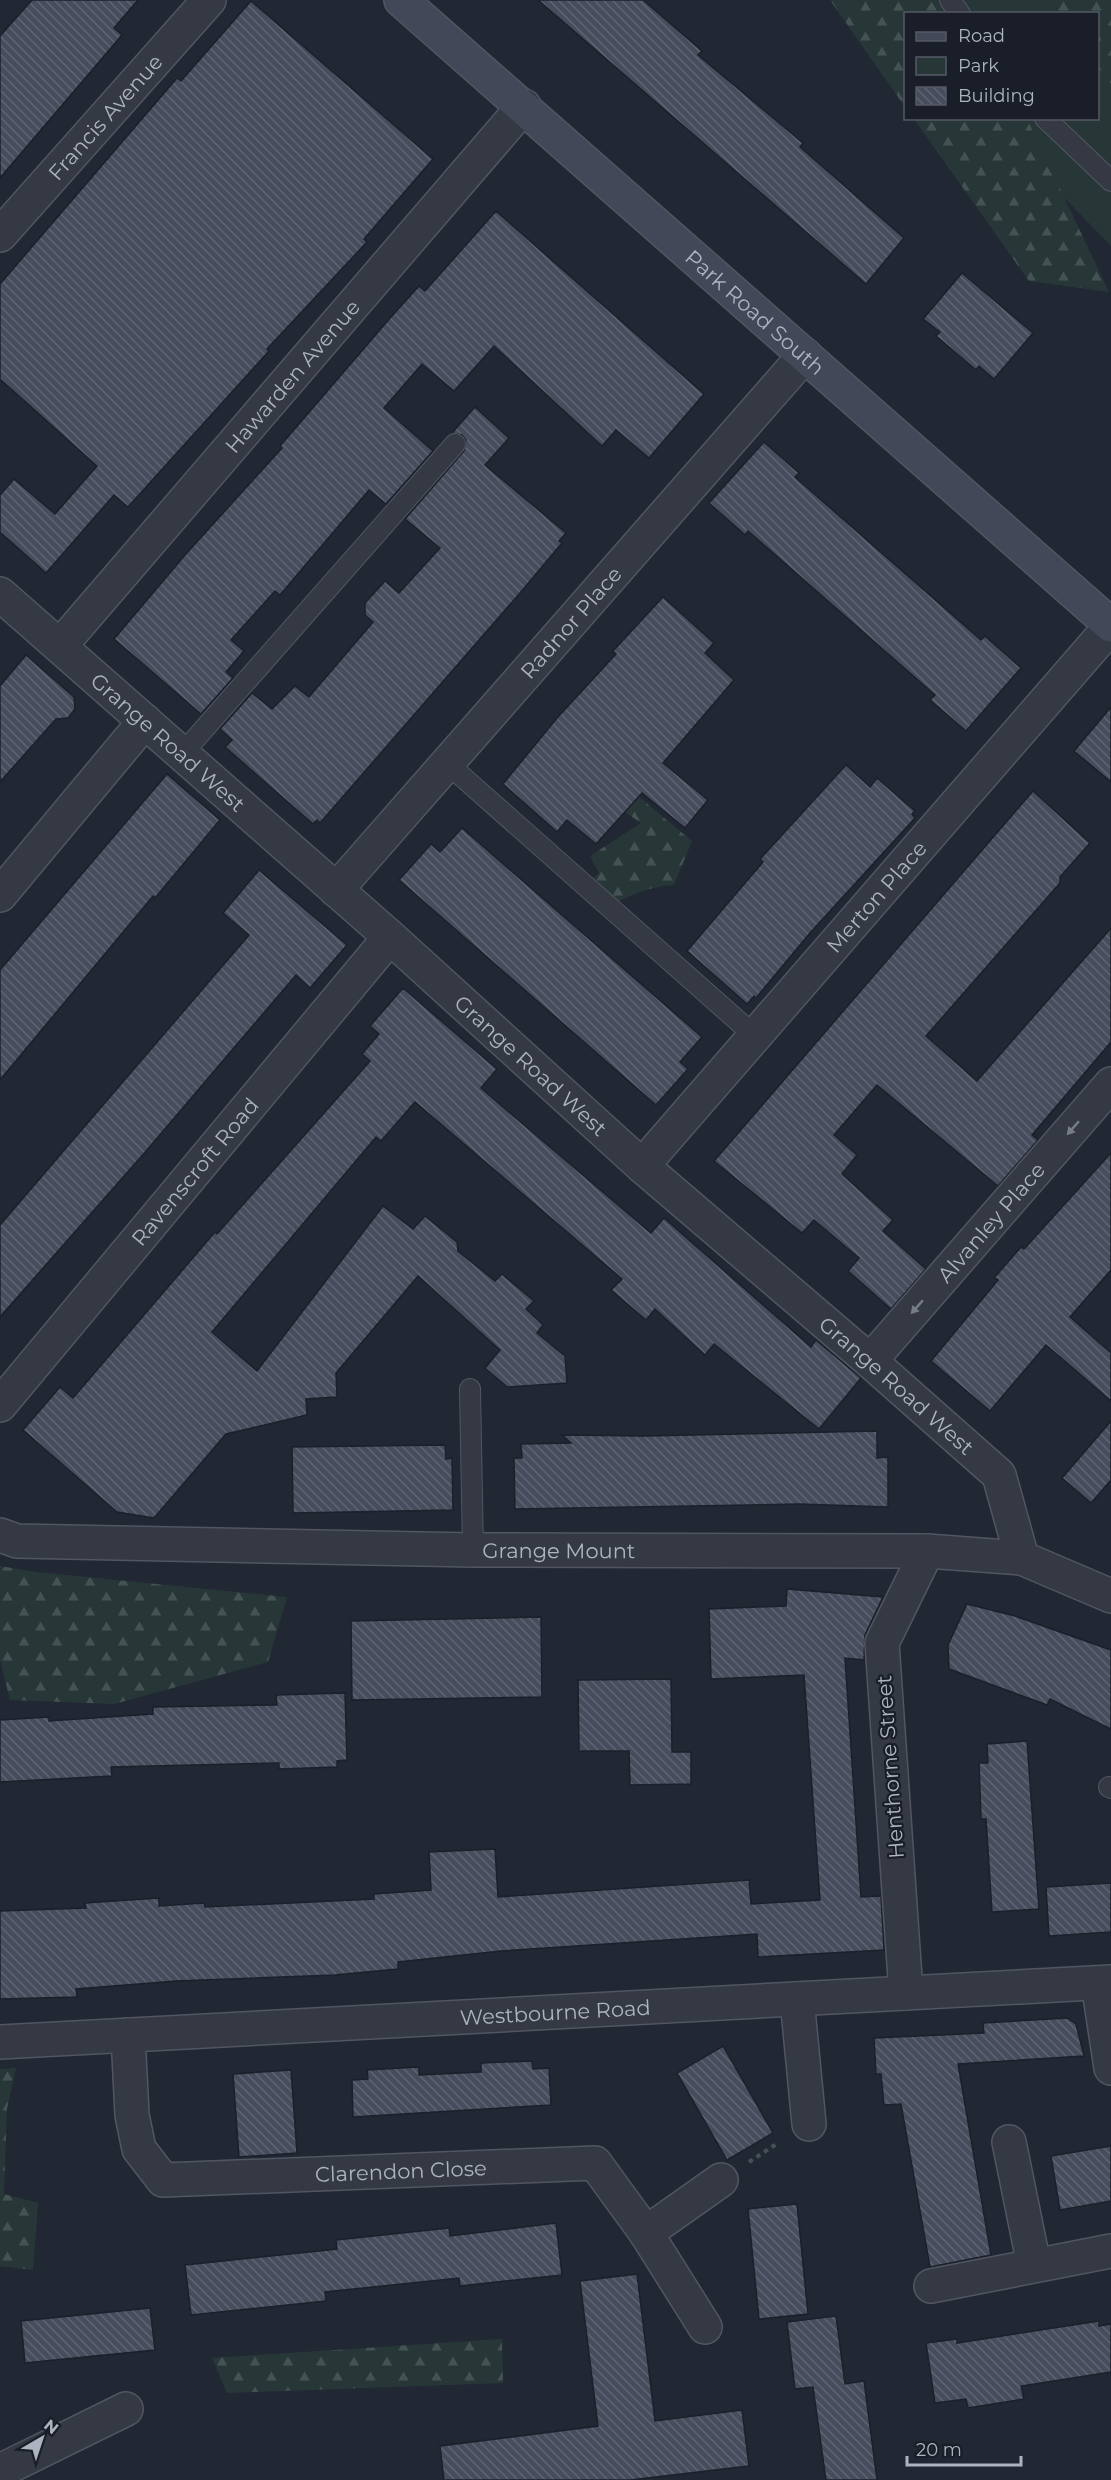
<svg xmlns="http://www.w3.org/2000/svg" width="1111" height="2480" font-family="Montserrat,sans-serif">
  <defs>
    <pattern id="forest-firs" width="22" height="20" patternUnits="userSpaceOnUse" patternTransform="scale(1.5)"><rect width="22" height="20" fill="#273738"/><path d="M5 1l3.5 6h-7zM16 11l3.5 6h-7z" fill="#445253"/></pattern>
    <pattern id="building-back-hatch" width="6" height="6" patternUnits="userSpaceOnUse" patternTransform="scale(1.5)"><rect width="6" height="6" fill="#474d5d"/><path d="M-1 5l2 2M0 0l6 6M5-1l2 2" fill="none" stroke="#5f6472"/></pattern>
  </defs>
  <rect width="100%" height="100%" fill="#212733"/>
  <!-- green -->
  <polygon fill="#273738" points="905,0 1111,0 1111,246 988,119 1098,118 1098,14 914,13"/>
  <!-- forest -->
  <g fill="url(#forest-firs)">
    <polygon points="830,0 972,0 978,13 906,14 905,107"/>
    <polygon points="1035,0 1111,0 1111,84 1098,69 1098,14 1047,13"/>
    <polygon points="914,119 1027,119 1109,292 1029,281"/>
    <path d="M626,786l66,55 -18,44c-29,2 -50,12 -74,27l-21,-21 20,-18 -9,-17 51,-33 -25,-17z"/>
    <polygon points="0,1566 36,1572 287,1597 268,1662 114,1704 10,1700 0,1660"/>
    <polygon points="16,2068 7,2109 4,2194 38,2203 33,2270 0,2266 0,2069"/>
    <polygon points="502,2339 503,2383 227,2393 212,2358"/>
  </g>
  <!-- building -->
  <g fill="url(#building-back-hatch)" stroke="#1b202b" stroke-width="1.5">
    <polygon points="32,0 138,0 114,28 122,35 0,178 0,36"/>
    <polygon points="538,0 643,0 702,51 698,55 803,143 800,147 904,238 866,284"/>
    <polygon points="251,1 433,159 364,239 367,242 267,349 269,351 128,507 114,495 46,573 0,532 0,495 14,479 55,514 97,466 0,379 0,284 177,78 181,81"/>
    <polygon points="496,211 704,394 649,458 616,430 602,446 494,346 454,391 422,364 384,408 433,451 386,504 369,490 280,595 275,591 231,640 244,651 226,672 233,678 201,714 114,639 185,555 282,448 280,446 391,317 419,286 425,291"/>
    <polygon points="962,273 1033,333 994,379 979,366 976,370 936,336 940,332 923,319"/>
    <polygon points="475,407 509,438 485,465 566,533 559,541 562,543 520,593 373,762 320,823 317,820 313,824 225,747 232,740 220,729 252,693 272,709 295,686 309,697 373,622 365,615 365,603 385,581 399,593 440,548 405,519 464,451 466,440 462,435 452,433"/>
    <polygon points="764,442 799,473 795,477 981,640 985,636 1021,668 966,731 930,700 935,695 748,531 745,535 709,503"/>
    <polygon points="663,597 714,643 705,653 734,680 663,763 708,800 685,828 642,793 596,844 567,820 557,832 503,784 557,718 616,654 613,651"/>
    <polygon points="26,655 74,697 75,709 68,718 56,719 0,782 0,686"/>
    <polygon points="1111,707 1111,782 1074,751"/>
    <polygon points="846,765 870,787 877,778 915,811 912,814 915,818 810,933 756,998 754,996 747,1004 687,951 763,862 760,859"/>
    <polygon points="167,774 220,820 155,898 153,896 0,1080 0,970"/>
    <polygon points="1033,791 1090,843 1060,877 1060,883 926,1036 977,1081 1111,928 1111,1042 1032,1135 1038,1140 998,1186 877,1085 834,1135 857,1155 842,1174 893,1220 883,1231 926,1269 891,1309 848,1271 859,1258 814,1220 802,1233 714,1161"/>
    <polygon points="462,828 702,1037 680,1062 688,1069 656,1105 399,880 431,844 440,852"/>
    <polygon points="259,870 347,945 310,988 296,975 147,1150 0,1317 0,1225 249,935 223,913"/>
    <polygon points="403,988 497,1069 481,1088 510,1113 651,1233 664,1218 811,1347 816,1340 861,1378 819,1429 714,1344 705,1355 655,1309 646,1320 611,1290 622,1279 415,1102 381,1141 376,1137 212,1332 257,1371 383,1206 413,1229 425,1216 457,1242 458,1251 495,1281 502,1274 534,1301 526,1309 543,1325 537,1333 565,1356 567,1383 507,1387 485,1368 500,1350 418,1276 336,1373 337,1397 306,1399 307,1415 226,1434 154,1518 117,1512 23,1430 60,1387 73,1398 215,1232 217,1234 370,1061 362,1054 379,1034 370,1026"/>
    <polygon points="1111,1153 1111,1270 1070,1317 1111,1353 1111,1401 1046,1345 990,1411 931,1361 998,1280 994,1278 1021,1247 1024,1249"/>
    <polygon points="1111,1421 1111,1480 1091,1503 1062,1478"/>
    <polygon points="877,1431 877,1458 888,1457 888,1507 800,1504 515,1509 514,1458 522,1458 521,1444 571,1443 562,1435 645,1436"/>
    <polygon points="445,1445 446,1459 452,1458 453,1510 293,1513 292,1447"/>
    <polygon points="787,1589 883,1597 865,1635 864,1660 845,1658 861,1897 881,1896 884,1950 758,1957 757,1934 501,1951 398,1962 398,1969 335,1975 176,1981 76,1989 77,1997 0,1999 0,1911 86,1908 85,1903 159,1898 159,1906 204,1903 205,1907 374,1899 374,1894 431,1890 429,1852 495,1849 498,1897 749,1880 751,1904 820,1900 804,1675 711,1679 709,1609 786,1606"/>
    <polygon points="967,1604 1015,1616 1111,1650 1111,1729 1050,1699 1047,1705 949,1669 948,1645"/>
    <polygon points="541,1617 542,1697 352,1700 351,1621"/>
    <polygon points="671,1679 672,1752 691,1752 691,1784 630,1785 629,1751 579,1751 578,1680"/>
    <polygon points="345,1693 347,1760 337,1761 337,1767 279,1769 279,1763 111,1767 112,1776 0,1782 0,1720 49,1717 49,1721 153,1714 153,1707 277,1705 276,1695"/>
    <polygon points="1027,1741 1039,1909 992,1912 986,1819 981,1819 979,1763 988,1763 987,1744"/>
    <polygon points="1111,1883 1111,1932 1049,1936 1046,1887"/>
    <polygon points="1067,2018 1076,2024 1084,2056 958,2064 991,2255 930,2267 901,2104 884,2105 881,2074 876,2074 874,2038 984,2033 983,2023"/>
    <polygon points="723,2046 773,2133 727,2160 677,2073"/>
    <polygon points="532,2061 533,2069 549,2068 551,2105 353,2117 352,2080 368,2079 367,2070 419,2067 419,2075 481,2072 481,2063"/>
    <polygon points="291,2070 297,2153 239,2157 233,2074"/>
    <polygon points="1111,2146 1111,2201 1060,2210 1051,2156"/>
    <polygon points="797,2204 808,2314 759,2319 748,2209"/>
    <polygon points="556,2223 562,2275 460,2286 459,2278 325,2292 326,2301 191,2315 185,2265 337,2249 336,2240 449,2228 450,2236"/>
    <polygon points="637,2274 655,2421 742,2410 749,2466 630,2480 444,2480 440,2446 598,2426 580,2281"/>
    <polygon points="150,2308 155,2350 25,2363 21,2321"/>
    <polygon points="836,2316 845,2384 864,2381 877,2480 826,2480 813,2387 795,2389 787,2322"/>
    <polygon points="1099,2321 1099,2326 1111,2324 1111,2372 1021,2386 1024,2399 968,2408 966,2399 935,2403 926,2343 957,2339 957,2343"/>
  </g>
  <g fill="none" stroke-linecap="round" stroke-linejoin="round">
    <defs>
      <g id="lane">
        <polyline points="950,0 960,14"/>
        <polyline points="1045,118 1111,181"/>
        <polyline points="182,754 455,444"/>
        <polyline points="448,764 755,1036"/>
        <polyline points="470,1389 473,1550"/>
        <polyline points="1109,1787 1111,1788"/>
      </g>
      <g id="street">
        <path id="s1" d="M0,235l209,-235"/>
        <path id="s2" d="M0,594l390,343 252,229 228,195 129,114 23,83"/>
        <path id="s3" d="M60,646l464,-540"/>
        <path id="s4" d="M336,890l469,-535"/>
        <polyline points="0,895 145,721"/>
        <path id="s5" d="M642,1166l469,-540"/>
        <path id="s6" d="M870,1361l241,-277"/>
        <path id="s7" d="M0,1405l390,-468"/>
        <path id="s8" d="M0,1535l17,6 456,9 454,1 95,7 89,38"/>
        <polyline points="1098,1983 1111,2068"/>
        <polyline points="906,1993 882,1643 927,1551"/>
        <polyline points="797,1999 809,2124"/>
        <path id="s9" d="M128,2035l4,80 7,34 24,31 432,-17 51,70 59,94"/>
        <path id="s10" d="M0,2042l1111,-60"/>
        <polyline points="1009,2142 1034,2265"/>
        <polyline points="646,2233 721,2180"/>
        <polyline points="931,2286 1111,2251"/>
        <polyline points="0,2471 126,2409"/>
      </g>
      <g id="secondary">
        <path id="s11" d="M401,0l710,625"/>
      </g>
    </defs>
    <!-- lane casing -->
    <use href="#lane" stroke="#515662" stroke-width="22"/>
    <!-- street casing -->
    <use href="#street" stroke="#515662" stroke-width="36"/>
    <!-- secondary casing -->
    <use href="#secondary" stroke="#515662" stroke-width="36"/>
    <!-- path -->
    <polyline stroke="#445256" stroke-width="4" stroke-dasharray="4.5 4.5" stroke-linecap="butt" points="749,2162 778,2143"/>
    <!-- lane -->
    <use href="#lane" stroke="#343944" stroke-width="20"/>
    <!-- street -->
    <use href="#street" stroke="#343944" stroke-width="33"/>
    <!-- secondary -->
    <use href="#secondary" stroke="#424857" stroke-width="33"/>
  </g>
  <!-- one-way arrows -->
  <defs><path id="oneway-solid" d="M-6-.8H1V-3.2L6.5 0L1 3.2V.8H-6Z" transform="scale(1.5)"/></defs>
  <g fill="#777c89">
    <use href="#oneway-solid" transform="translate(1073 1128) rotate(131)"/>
    <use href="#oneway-solid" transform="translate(917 1307) rotate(131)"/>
  </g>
  <g text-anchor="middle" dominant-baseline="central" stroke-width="4.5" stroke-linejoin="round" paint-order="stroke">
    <!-- street labels -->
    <g font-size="21" fill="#aeb3c1" stroke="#191e29">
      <text stroke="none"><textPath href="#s1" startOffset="158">Francis Avenue</textPath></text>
      <text stroke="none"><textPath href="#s11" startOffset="472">Park Road South</textPath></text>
      <text stroke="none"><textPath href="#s3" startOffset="356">Hawarden Avenue</textPath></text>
      <text stroke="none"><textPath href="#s4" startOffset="356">Radnor Place</textPath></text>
      <text stroke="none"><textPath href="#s2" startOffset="224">Grange Road West</textPath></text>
      <text stroke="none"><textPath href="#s5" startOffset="357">Merton Place</textPath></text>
      <text stroke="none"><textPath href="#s2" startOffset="710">Grange Road West</textPath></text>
      <text stroke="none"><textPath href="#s7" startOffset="304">Ravenscroft Road</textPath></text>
      <text stroke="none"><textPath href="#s6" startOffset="184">Alvanley Place</textPath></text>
      <text stroke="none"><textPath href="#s2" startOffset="1196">Grange Road West</textPath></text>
      <text stroke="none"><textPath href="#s8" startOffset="560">Grange Mount</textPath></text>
      <text transform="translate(890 1767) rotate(-94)">Henthorne Street</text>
      <text stroke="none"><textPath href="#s10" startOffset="556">Westbourne Road</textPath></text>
      <text stroke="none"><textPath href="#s9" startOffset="392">Clarendon Close</textPath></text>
    </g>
  </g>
  <!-- legend -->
  <rect x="904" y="12" width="195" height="108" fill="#191e29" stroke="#555a66" stroke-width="1.5"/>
  <rect x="916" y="32" width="30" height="9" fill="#424857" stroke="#555a66" stroke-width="1.5"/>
  <text x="958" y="42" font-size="18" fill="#aeb3c1">Road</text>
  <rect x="916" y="57" width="30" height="18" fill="#273738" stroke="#555a66" stroke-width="1.5"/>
  <text x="958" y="72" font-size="18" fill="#aeb3c1">Park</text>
  <rect x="916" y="87" width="30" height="18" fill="url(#building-back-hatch)" stroke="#555a66" stroke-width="1.5"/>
  <text x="958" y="102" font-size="18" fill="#aeb3c1">Building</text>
  <!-- north arrow -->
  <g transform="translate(42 2438) rotate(39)" stroke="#191e29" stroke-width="4.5" paint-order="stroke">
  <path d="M0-4.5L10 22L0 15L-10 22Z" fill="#aeb3c1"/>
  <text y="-9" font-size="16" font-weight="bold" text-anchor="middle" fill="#aeb3c1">N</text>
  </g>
  <!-- scale -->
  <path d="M907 2456v9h114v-9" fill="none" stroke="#aeb3c1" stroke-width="3"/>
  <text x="916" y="2456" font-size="18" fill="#aeb3c1" stroke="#191e29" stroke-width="4.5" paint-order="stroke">20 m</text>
</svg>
